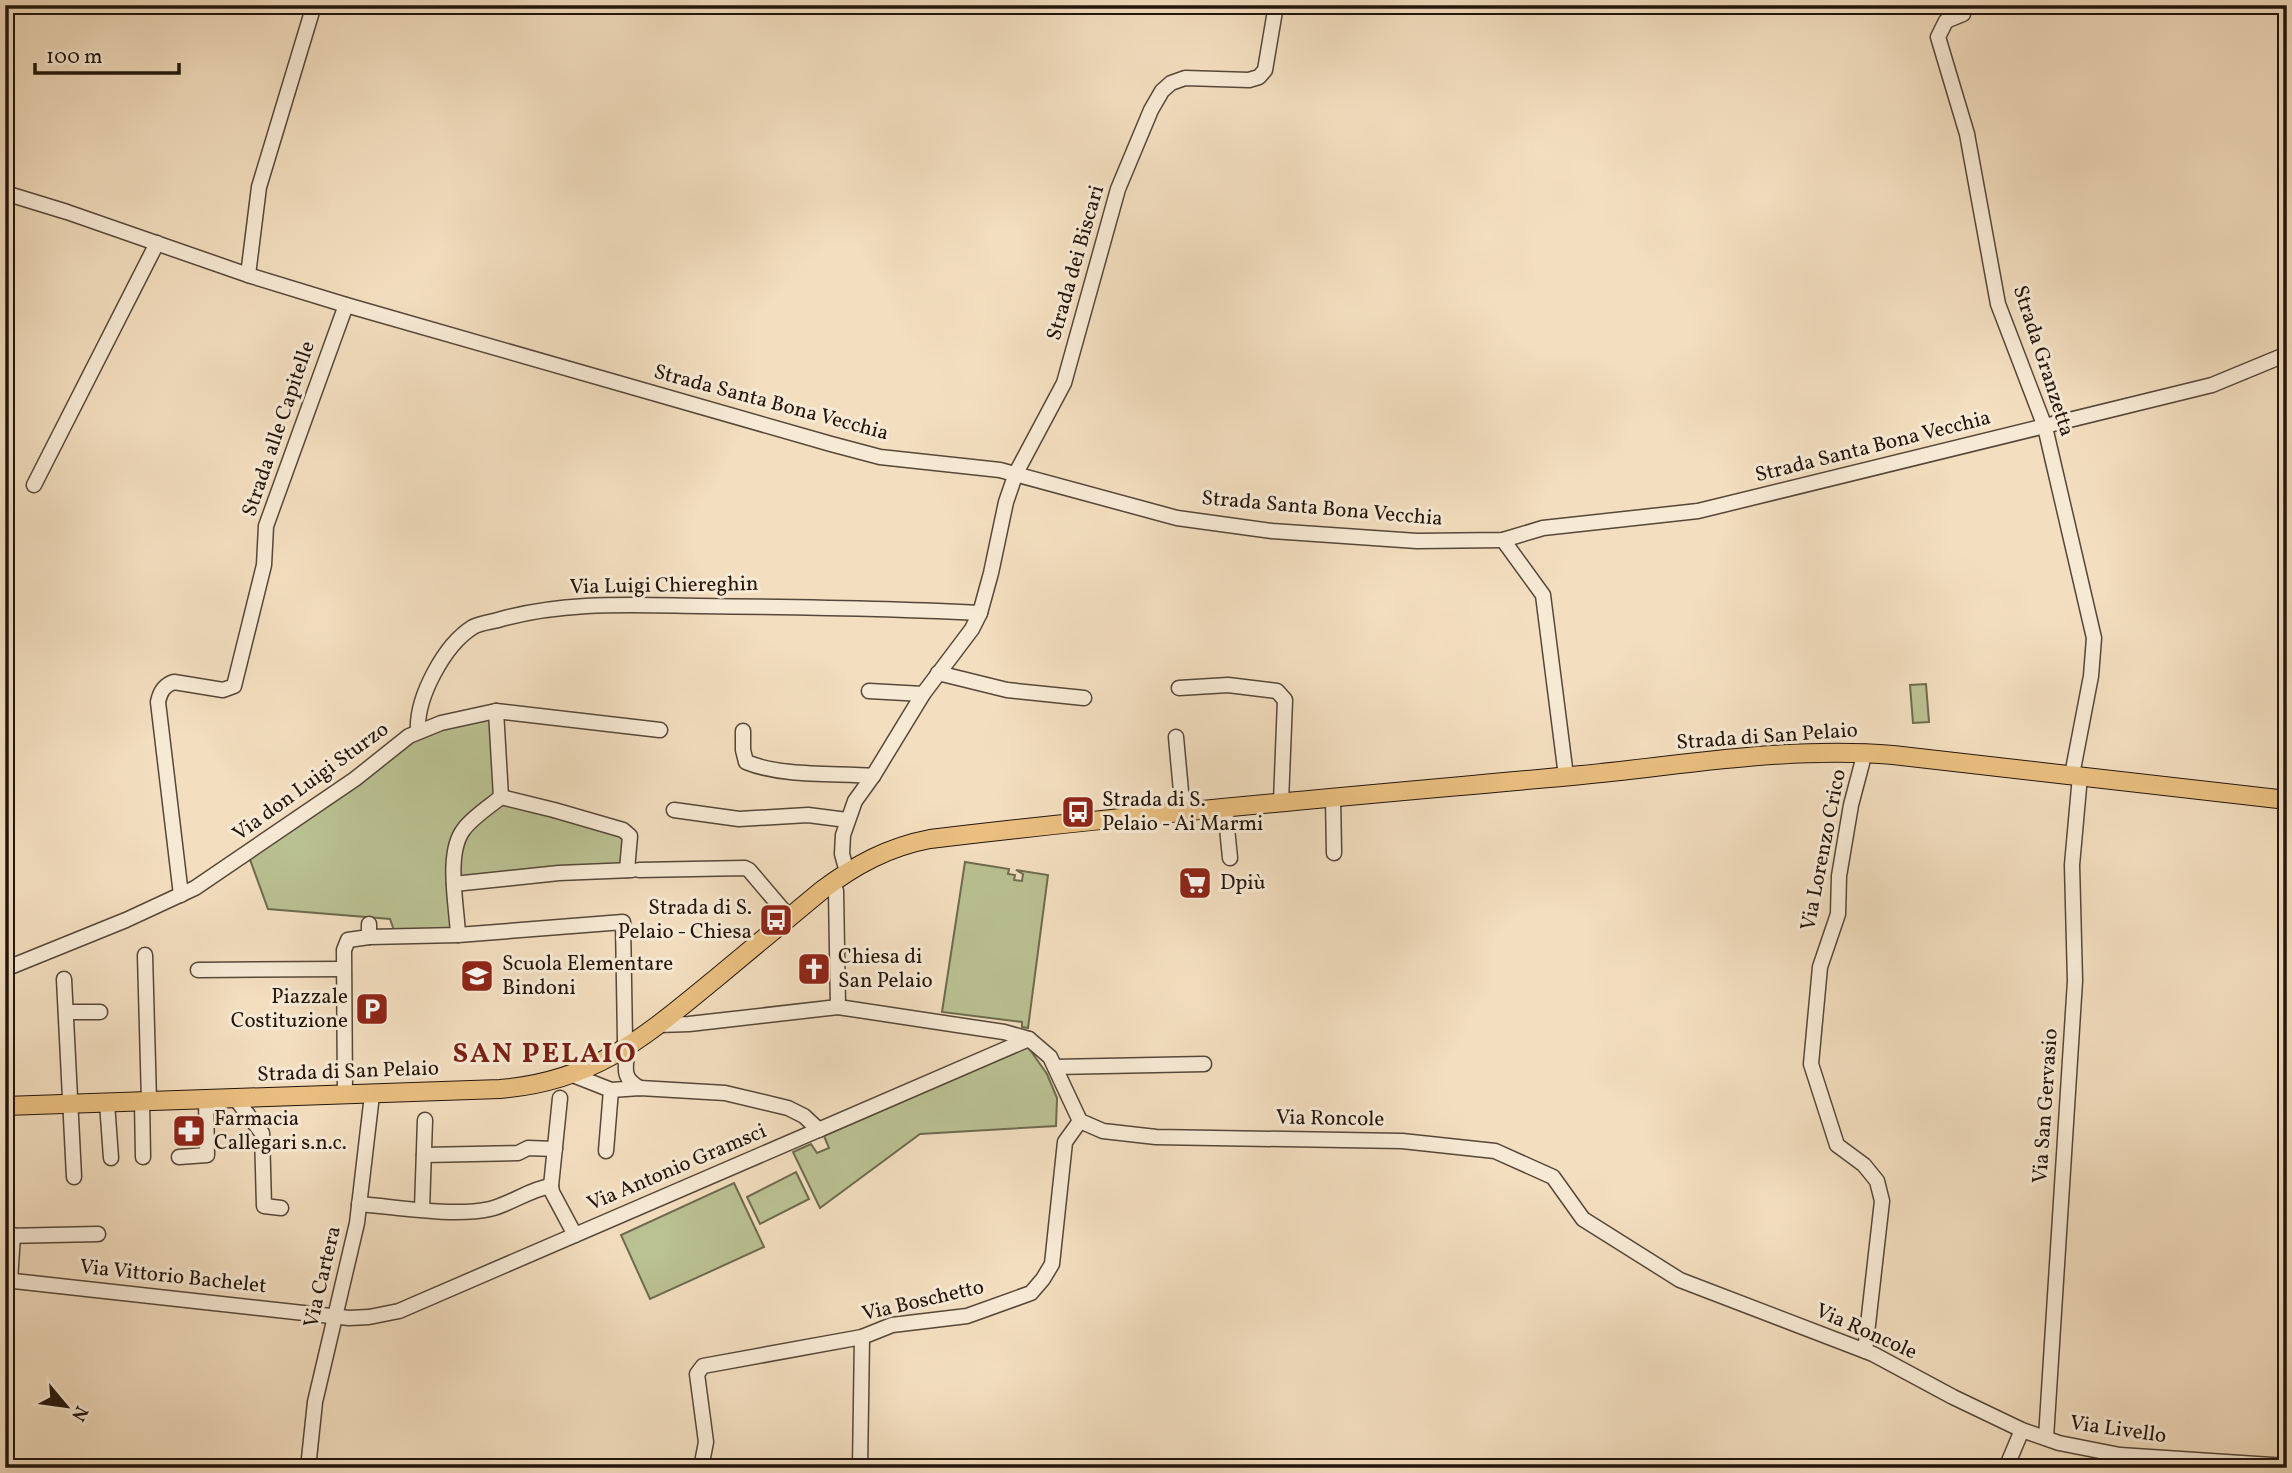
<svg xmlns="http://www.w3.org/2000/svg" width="2292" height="1473" font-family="Vollkorn,serif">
  <rect width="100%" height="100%" fill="#f3debf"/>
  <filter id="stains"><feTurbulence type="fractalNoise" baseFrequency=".00286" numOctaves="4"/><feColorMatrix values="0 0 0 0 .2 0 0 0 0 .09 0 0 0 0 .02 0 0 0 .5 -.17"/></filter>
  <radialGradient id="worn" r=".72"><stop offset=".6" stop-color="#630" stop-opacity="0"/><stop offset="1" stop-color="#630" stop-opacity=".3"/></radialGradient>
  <!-- green -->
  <g fill="#bac192" stroke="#6e6b50" stroke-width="2">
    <polygon points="1926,684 1929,722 1913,723 1910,685"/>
    <polygon points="496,711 501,797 623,830 627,870 456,884 458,935 396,936 390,919 268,909 248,854 409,736"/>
    <polygon points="965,862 1009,869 1008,874 1015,875 1014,880 1022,881 1023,874 1016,870 1048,875 1028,1028 1022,1027 1022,1022 942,1012"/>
    <polygon points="1028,1047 1047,1074 1057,1098 1056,1126 920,1134 820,1208 793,1152 811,1144 817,1153 829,1148 824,1136"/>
    <polygon points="796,1172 809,1199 760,1224 747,1197"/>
    <polygon points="734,1183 764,1247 650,1299 621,1235"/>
  </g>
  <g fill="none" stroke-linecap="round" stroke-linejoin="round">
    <defs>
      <g id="minor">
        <polyline points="1963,14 1946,21 1938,37 1967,134 1998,304 2045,427 2094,638 2091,676 2072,775"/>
        <polyline points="5,193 67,212 248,275 346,305 831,444 880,457 1000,470 1177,518 1272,531 1417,541 1503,540 1543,528 1698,511 2212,385 2287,354"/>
        <polyline points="248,275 259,187 314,5"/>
        <polyline points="34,485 157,243"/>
        <polyline points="1503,540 1543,595 1566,776"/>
        <polyline points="938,673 1007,690 1084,698"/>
        <polyline points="1179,688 1228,685 1277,691 1285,700 1281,802"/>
        <polyline points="869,691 923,694"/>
        <path d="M418,731c-2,-33 26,-86 55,-104 7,-4 18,-5 25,-7 66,-19 134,-15 201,-14 94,1 187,2 281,7"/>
        <path d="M743,731v19l3,12c37,15 88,11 127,14"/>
        <polyline points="1176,737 1183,813"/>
        <polyline points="1865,752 1851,805 1839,876 1838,914 1820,967 1811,1064 1837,1145 1864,1165 1877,1181 1882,1201 1865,1351"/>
        <polyline points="501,797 554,810 623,830 630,836 627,870"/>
        <polyline points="1333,797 1334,853"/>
        <polyline points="1225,808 1230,858"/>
        <polyline points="674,810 739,819 808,815 847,820"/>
        <polyline points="639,870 745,868 749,870 789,917"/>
        <polyline points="847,872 842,854 843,835 855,801 873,776 923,694 972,629 980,613 991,573 1006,502 1016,473 1064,383 1118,189 1151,110 1162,91 1171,83 1185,78 1249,80 1259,77 1265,70 1276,5"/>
        <polyline points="833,882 836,891 838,1007"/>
        <polyline points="454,884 559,873 632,870"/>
        <path d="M181,895l-23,-193c2,-10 6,-17 16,-20l49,8 11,-4 30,-121 2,-39 80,-221"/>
        <path d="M458,935c-1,-29 -13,-82 6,-106 9,-12 25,-22 37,-32l-5,-86"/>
        <path d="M369,937l89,-2 165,-13 2,119c7,19 -10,34 15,47"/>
        <polyline points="145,955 149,1101"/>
        <polyline points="5,969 126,920 195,888 355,779 409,736 441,723 496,711 660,730"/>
        <polyline points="198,970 343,969"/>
        <polyline points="64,979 74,1177"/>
        <polyline points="66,1012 100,1012"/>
        <polyline points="658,1025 689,1024 838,1007 1004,1032 1029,1039 1050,1057 1080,1121 1103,1131 1156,1137 1402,1141 1495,1151 1553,1177 1583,1219 1680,1280 1873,1354 1953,1397 2022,1430 2059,1443 2120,1455 2287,1466"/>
        <polyline points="1055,1067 1204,1064"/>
        <polyline points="573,1075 611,1090 640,1088 725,1093 788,1108 804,1116 819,1130"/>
        <polyline points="345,1095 344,950 348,940 369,937 369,924"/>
        <polyline points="235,1098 262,1133 264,1206 281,1208"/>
        <polyline points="560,1098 551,1186 552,1192 575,1235"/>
        <polyline points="142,1101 143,1157"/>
        <polyline points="107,1103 111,1158"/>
        <polyline points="606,1151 611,1090"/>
        <polyline points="424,1155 518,1153 528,1148 555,1149"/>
        <polyline points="179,1157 207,1155 206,1099"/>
        <path d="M359,1204c39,3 94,13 131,5 21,-5 40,-20 61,-23"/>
        <polyline points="422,1209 425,1120"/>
        <polyline points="5,1236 98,1234"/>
        <polyline points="5,1280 349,1318 369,1317 399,1311 1029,1039"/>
        <polyline points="10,1281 13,1235"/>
        <polyline points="2046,1438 2075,981 2072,865 2080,776"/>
        <polyline points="308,1468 315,1402 357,1223 372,1095"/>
        <polyline points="701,1468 706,1442 697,1374 703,1366 862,1337 892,1325 967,1316 1031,1293 1043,1279 1052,1264 1065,1142 1080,1121"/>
        <polyline points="860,1468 862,1337"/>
        <polyline points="2006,1468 2022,1430"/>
      </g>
      <path id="major" d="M5,1106l495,-17c95,-8 143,-51 214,-109 36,-30 71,-59 107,-89 34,-26 67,-44 109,-52 217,-26 435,-44 652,-64 103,-10 208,-29 311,-20l394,45"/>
    </defs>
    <!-- minor casing -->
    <use href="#minor" stroke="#56473a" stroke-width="17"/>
    <!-- major casing -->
    <use href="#major" stroke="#22150d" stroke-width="20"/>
    <!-- minor -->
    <use href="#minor" stroke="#f7ead5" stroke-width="14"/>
    <!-- major -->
    <use href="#major" stroke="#eabf80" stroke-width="18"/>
  </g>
  <!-- icons -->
  <defs>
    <symbol id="bus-square" viewBox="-11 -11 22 22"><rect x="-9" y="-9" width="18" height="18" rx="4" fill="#8f2418" stroke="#f7ead5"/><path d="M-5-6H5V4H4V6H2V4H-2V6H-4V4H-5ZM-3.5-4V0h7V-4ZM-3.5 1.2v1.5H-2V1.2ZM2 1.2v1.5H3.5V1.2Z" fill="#fff"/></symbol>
    <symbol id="supermarket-square" viewBox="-11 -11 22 22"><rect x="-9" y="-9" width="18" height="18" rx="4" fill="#8f2418" stroke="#f7ead5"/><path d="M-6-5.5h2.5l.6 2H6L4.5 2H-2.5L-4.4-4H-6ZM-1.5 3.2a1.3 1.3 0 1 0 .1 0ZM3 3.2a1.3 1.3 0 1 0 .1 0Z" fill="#fff"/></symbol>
    <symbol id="church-square" viewBox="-11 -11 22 22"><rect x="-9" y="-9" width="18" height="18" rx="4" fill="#8f2418" stroke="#f7ead5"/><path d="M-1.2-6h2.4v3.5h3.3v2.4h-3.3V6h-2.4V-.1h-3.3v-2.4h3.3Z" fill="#fff"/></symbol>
    <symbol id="school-square" viewBox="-11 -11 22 22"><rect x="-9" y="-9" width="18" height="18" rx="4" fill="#8f2418" stroke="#f7ead5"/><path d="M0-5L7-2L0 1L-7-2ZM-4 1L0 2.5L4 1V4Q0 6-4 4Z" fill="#fff"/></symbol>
    <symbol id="parking-square" viewBox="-11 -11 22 22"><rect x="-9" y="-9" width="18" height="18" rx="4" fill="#8f2418" stroke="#f7ead5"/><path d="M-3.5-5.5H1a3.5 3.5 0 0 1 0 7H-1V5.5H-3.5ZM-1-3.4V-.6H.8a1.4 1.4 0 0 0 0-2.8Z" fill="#fff"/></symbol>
    <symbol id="pharmacy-square" viewBox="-11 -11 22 22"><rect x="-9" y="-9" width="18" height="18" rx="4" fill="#8f2418" stroke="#f7ead5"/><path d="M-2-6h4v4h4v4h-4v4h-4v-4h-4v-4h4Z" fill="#fff"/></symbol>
  </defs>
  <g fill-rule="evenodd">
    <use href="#bus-square" x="1059" y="793" width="38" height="38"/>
    <use href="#supermarket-square" x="1176" y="864" width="38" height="38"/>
    <use href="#bus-square" x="757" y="901" width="38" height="38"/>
    <use href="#church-square" x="795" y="950" width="38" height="38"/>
    <use href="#school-square" x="458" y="957" width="38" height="38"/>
    <use href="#parking-square" x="353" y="990" width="38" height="38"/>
    <use href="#pharmacy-square" x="170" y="1112" width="38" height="38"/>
  </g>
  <g text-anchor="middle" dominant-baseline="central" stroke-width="6" stroke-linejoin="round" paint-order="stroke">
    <!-- street labels -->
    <g font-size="21" fill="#22150d" stroke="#f7ead5">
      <text transform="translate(1076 263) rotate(-74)">Strada dei Biscari</text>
      <text transform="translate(2043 361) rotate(72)">Strada Granzetta</text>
      <text transform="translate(771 403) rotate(15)">Strada Santa Bona Vecchia</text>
      <text transform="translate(279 429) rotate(-71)">Strada alle Capitelle</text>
      <text transform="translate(1873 447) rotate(-14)">Strada Santa Bona Vecchia</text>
      <text transform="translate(1322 509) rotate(5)">Strada Santa Bona Vecchia</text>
      <text transform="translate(664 586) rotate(-1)">Via Luigi Chiereghin</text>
      <text transform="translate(1767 737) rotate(-4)">Strada di San Pelaio</text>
      <text transform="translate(311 782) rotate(-36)">Via don Luigi Sturzo</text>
      <text transform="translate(1824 850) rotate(-79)">Via Lorenzo Crico</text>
      <text transform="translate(348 1072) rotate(-2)">Strada di San Pelaio</text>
      <text transform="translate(2046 1106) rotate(-86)">Via San Gervasio</text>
      <text transform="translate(1330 1119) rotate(1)">Via Roncole</text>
      <text transform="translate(677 1168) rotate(-23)">Via Antonio Gramsci</text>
      <text transform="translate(173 1277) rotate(6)">Via Vittorio Bachelet</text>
      <text transform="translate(323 1277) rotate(-77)">Via Cartera</text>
      <text transform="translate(923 1301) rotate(-13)">Via Boschetto</text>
      <text transform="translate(1866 1332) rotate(24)">Via Roncole</text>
      <text transform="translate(2118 1430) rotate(8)">Via Livello</text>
    </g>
    <!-- poi labels -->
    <g font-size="21" fill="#22150d" stroke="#f7ead5" text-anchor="start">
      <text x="1102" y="800">Strada di S.<tspan x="1102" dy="24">Pelaio - Ai Marmi</tspan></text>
      <text x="1220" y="883">Dpiù</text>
      <text x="752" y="908" text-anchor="end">Strada di S.<tspan x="752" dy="24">Pelaio - Chiesa</tspan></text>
      <text x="838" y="957">Chiesa di<tspan x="838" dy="24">San Pelaio</tspan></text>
      <text x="502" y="964">Scuola Elementare<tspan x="502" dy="24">Bindoni</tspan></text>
      <text x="348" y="997" text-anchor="end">Piazzale<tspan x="348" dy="24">Costituzione</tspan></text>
      <text x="214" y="1119">Farmacia<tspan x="214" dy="24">Callegari s.n.c.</tspan></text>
    </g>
    <!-- district labels -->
    <g font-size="28" font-weight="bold" letter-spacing="2" fill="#7a1f14" stroke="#f7ead5">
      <text x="545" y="1054">SAN PELAIO</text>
    </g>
  </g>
  <!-- margin -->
  <rect width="2292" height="1473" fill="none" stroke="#f3debf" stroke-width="28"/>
  <rect x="7" y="7" width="2278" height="1459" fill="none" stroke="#22150d" stroke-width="3.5"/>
  <rect x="14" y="14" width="2264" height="1445" fill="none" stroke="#22150d" stroke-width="2"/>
  <!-- north arrow -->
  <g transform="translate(66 1406) rotate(119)" stroke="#f7ead5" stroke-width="5" paint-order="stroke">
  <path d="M0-5L12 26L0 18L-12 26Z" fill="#22150d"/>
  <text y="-10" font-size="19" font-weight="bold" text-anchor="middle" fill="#22150d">N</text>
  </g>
  <!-- scale -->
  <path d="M35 63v10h144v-10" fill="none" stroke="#22150d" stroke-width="3.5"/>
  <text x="46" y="63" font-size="21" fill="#22150d" stroke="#f7ead5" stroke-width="5" paint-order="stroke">100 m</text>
  <rect width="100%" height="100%" filter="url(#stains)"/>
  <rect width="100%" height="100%" fill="url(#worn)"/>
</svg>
